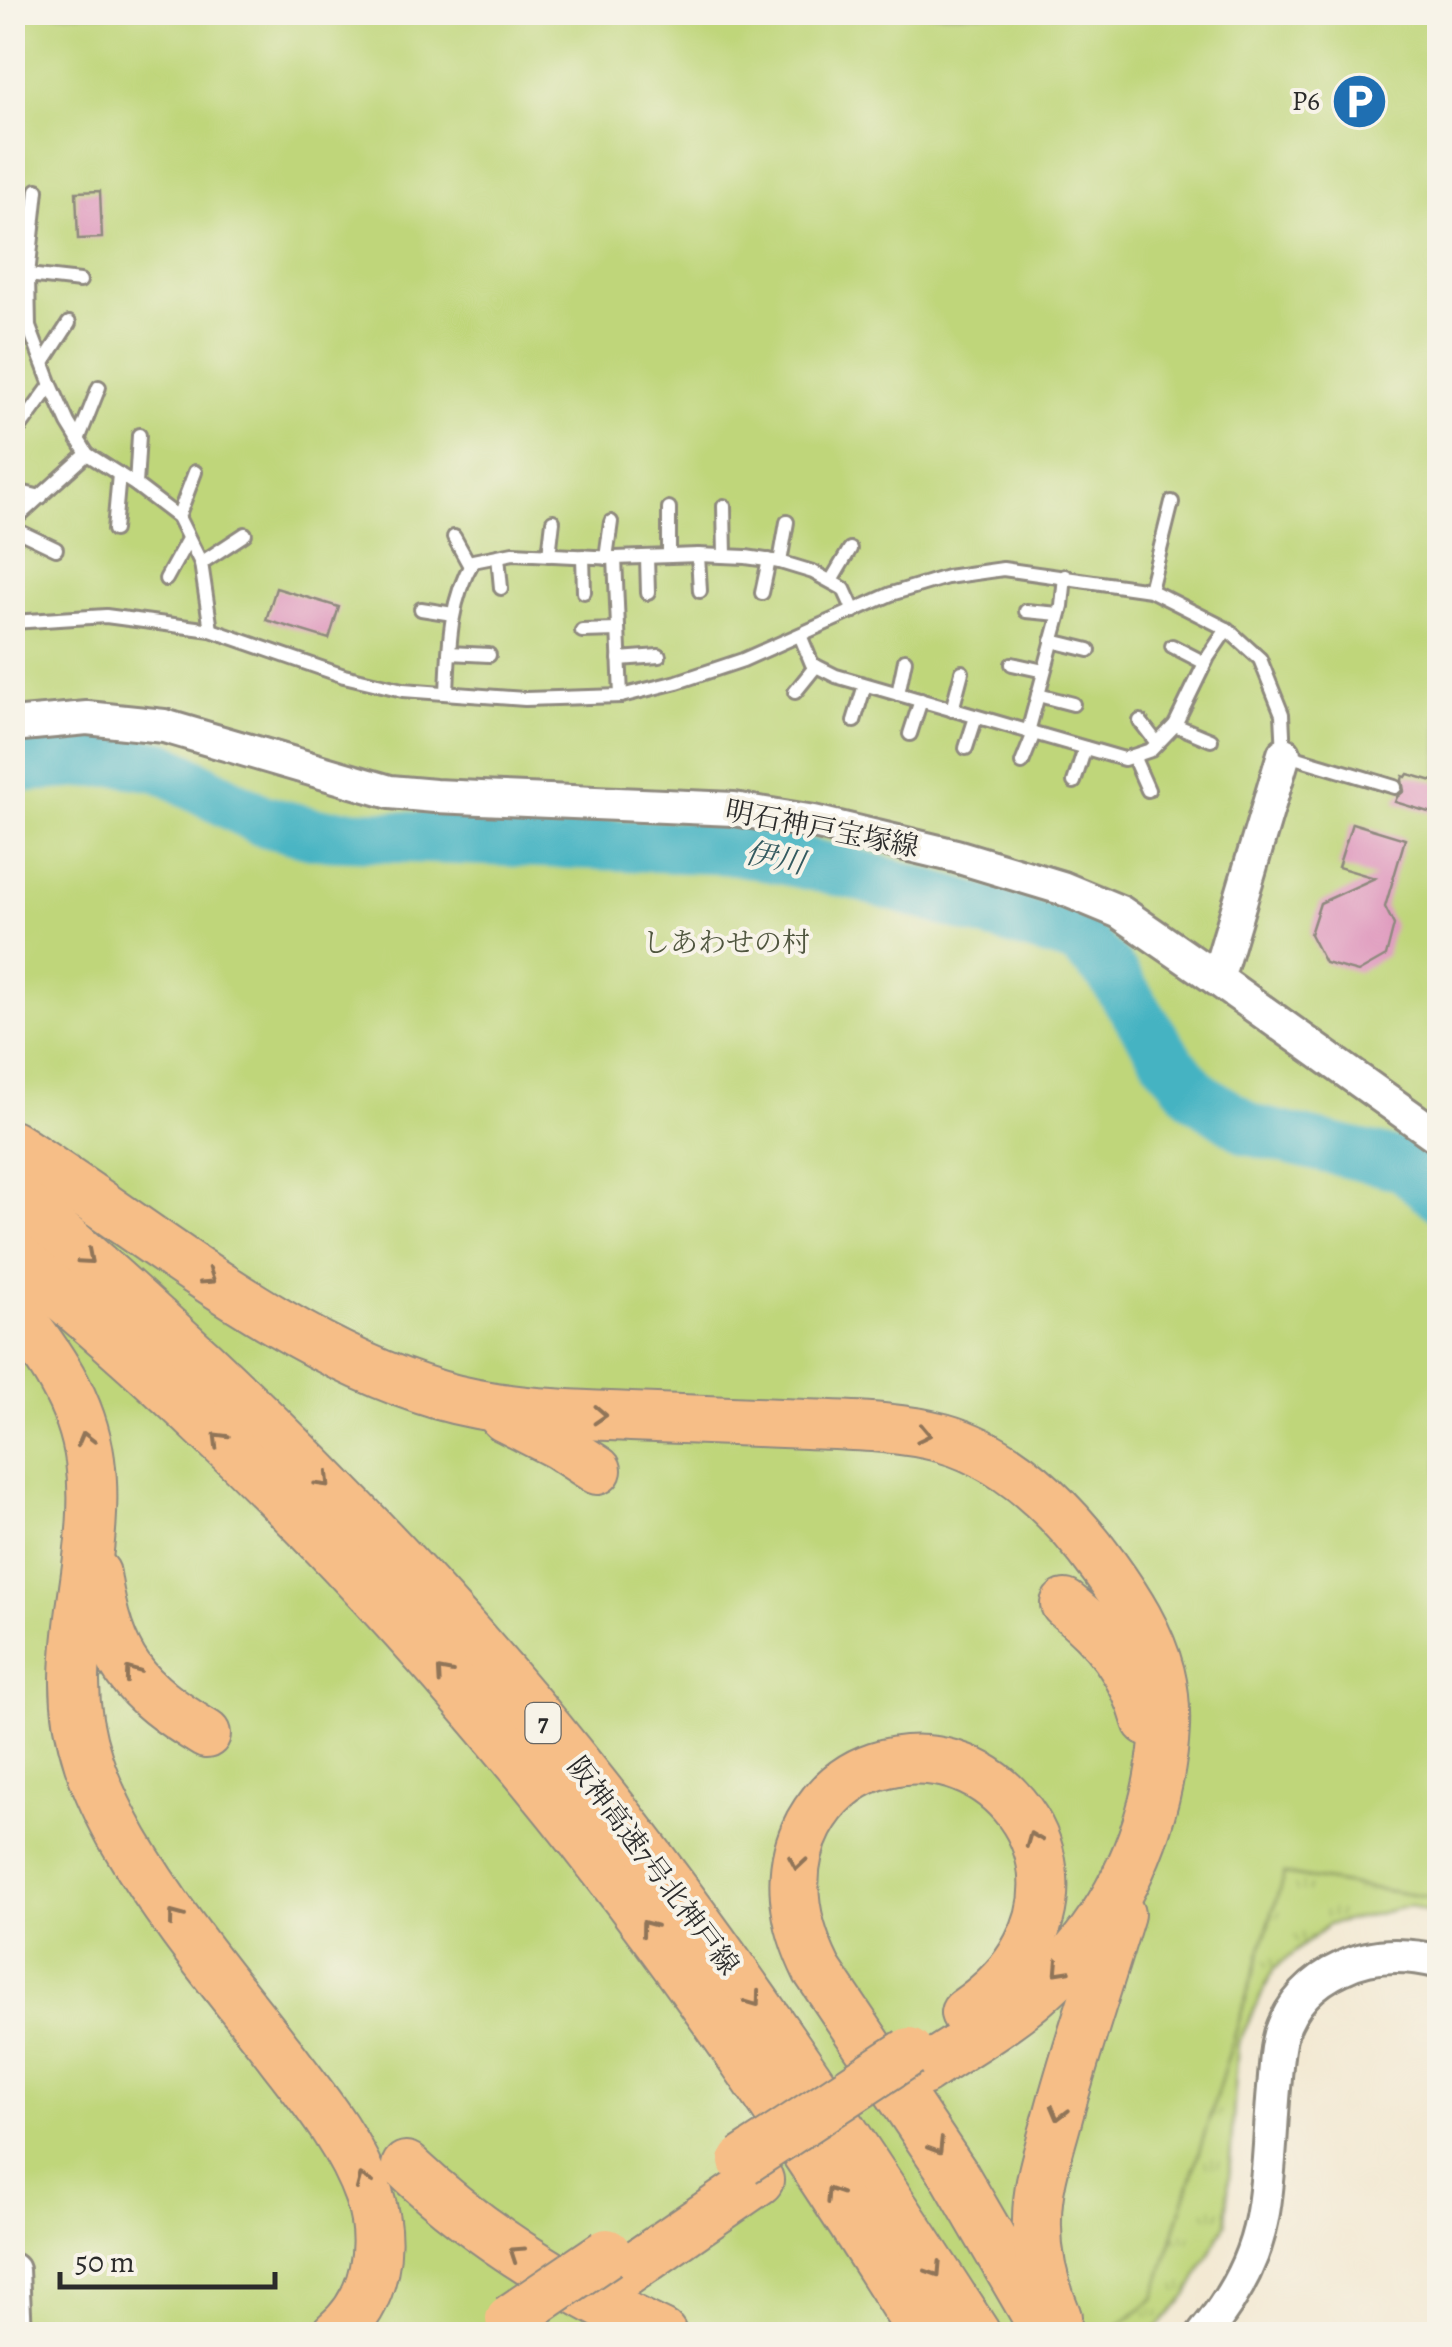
<svg xmlns="http://www.w3.org/2000/svg" width="1452" height="2347" font-family="Alegreya,'Noto Serif JP',serif">
  <defs>
    <pattern id="grass-tufts" width="24" height="20" patternUnits="userSpaceOnUse" patternTransform="scale(2.5)"><rect width="24" height="20" fill="#bfd67a"/><path d="M3 7l-1-3M5 7V3M7 7l1-3M15 17l-1-3M17 17v-4M19 17l1-3" fill="none" stroke="#a4b86a"/></pattern>
  </defs>
  <rect width="100%" height="100%" fill="#f7f3e8"/>
  <filter id="ink" filterUnits="userSpaceOnUse"><feTurbulence type="fractalNoise" baseFrequency=".01" numOctaves="2"/><feDisplacementMap in="SourceGraphic" scale="20" xChannelSelector="R" yChannelSelector="G"/><feConvolveMatrix kernelMatrix="1 2 1 2 8 2 1 2 1" color-interpolation-filters="sRGB"/></filter>
  <filter id="wash" filterUnits="userSpaceOnUse"><feTurbulence type="fractalNoise" baseFrequency=".0048" numOctaves="4" result="noise"/><feDisplacementMap in="SourceGraphic" scale="40" xChannelSelector="R" yChannelSelector="G"/><feGaussianBlur stdDeviation="2.25" result="paint"/><feColorMatrix in="noise" values="0 0 0 0 0 0 0 0 0 0 0 0 0 0 0 0 0 1.4 0 .05"/><feComposite in="paint" operator="in"/></filter>
  <g filter="url(#wash)">
    <rect width="100%" height="100%" fill="#f3e9d3"/>
    <!-- grass -->
    <polygon fill="url(#grass-tufts)" stroke="#758052" stroke-width="2.5" points="1177,1788 1439,1856 1439,1917 1410,1906 1328,1925 1274,1969 1238,2044 1226,2223 1187,2296 1151,2334 1090,2334"/>
    <!-- park -->
    <polygon fill="#bfd67a" stroke="#758052" stroke-width="2.5" points="13,13 1439,13 1439,1899 1284,1874 1154,2299 1106,2334 13,2334"/>
    <g fill="none" stroke-linecap="round" stroke-linejoin="round">
      <!-- river -->
      <polyline stroke="#45b3c2" stroke-width="52" points="12,767 120,760 162,767 261,820 316,834 736,849 855,874 1079,940 1110,971 1169,1062 1197,1095 1250,1130 1402,1165 1440,1196"/>
    </g>
    <g id="blocks">
      <!-- building -->
      <g fill="#de95bc">
        <polygon points="100,191 102,238 78,239 76,192"/>
        <polygon points="276,588 339,607 329,639 266,620"/>
        <polygon points="1408,774 1440,783 1440,800 1435,814 1395,802 1397,797 1404,791 1402,780 1403,776 1406,777"/>
        <polygon points="1352,823 1405,839 1385,907 1394,925 1386,956 1358,972 1325,963 1310,934 1320,903 1375,878 1338,867"/>
      </g>
    </g>
  </g>
  <g filter="url(#ink)">
    <use href="#blocks" fill-opacity="0" stroke="#8f8a7f" stroke-width="2.5"/>
    <g fill="none" stroke-linecap="round" stroke-linejoin="round">
      <defs>
        <g id="service">
          <polyline points="37,190 28,275 29,327 51,385 68,423 87,454 136,485 178,517 201,563 211,630"/>
          <polyline points="28,275 80,281"/>
          <polyline points="43,363 69,323"/>
          <polyline points="21,426 51,385"/>
          <polyline points="78,440 99,387"/>
          <polyline points="136,485 139,435"/>
          <polyline points="12,490 41,497"/>
          <polyline points="724,506 725,556"/>
          <polyline points="669,508 669,556"/>
          <polyline points="178,517 195,472"/>
          <polyline points="12,522 87,454"/>
          <polyline points="12,528 56,549"/>
          <polyline points="114,530 119,474"/>
          <polyline points="454,537 470,566"/>
          <polyline points="549,555 553,521"/>
          <polyline points="698,555 700,591"/>
          <polyline points="498,556 501,588"/>
          <polyline points="583,556 584,592"/>
          <polyline points="647,557 648,593"/>
          <polyline points="606,558 611,522"/>
          <polyline points="615,558 621,696"/>
          <polyline points="780,562 787,522"/>
          <polyline points="201,563 245,534"/>
          <polyline points="166,579 188,539"/>
          <polyline points="831,581 850,549"/>
          <polyline points="1150,590 1172,502"/>
          <polyline points="762,593 769,560"/>
          <polyline points="421,609 453,614"/>
          <polyline points="1026,611 1059,614"/>
          <polyline points="12,622 106,616 211,630 344,676 403,690 525,699 621,696 677,682 743,660 891,594 947,577 1003,569 1150,590 1227,629 1260,659 1282,714 1284,754 1395,787"/>
          <polyline points="582,631 618,630"/>
          <polyline points="800,635 812,664 836,676 1124,759 1151,750 1175,725 1208,657 1227,629"/>
          <polyline points="1052,641 1089,650"/>
          <polyline points="1172,646 1205,663"/>
          <polyline points="449,653 489,655"/>
          <polyline points="619,659 659,656"/>
          <polyline points="1012,664 1044,671"/>
          <polyline points="795,692 816,666"/>
          <path d="M447,693c2,-46 2,-92 26,-132l40,-8 102,5 83,-3 48,2 34,5 33,10 31,17 10,22"/>
          <polyline points="898,694 905,660"/>
          <polyline points="1038,695 1073,704"/>
          <polyline points="952,710 962,672"/>
          <polyline points="854,721 865,685"/>
          <polyline points="1140,721 1157,743"/>
          <polyline points="1175,725 1211,740"/>
          <polyline points="1028,732 1062,606 1065,576"/>
          <polyline points="910,734 921,700"/>
          <polyline points="966,748 976,717"/>
          <polyline points="1133,756 1148,790"/>
          <polyline points="1022,763 1034,733"/>
          <polyline points="1074,782 1085,748"/>
        </g>
        <g id="tertiary">
          <polyline points="12,725 87,718 164,726 390,792 435,796 734,809 814,822 956,856 1062,888 1120,912 1217,979 1440,1138"/>
          <polyline points="1217,979 1284,754"/>
          <polyline points="12,2270 15,2334"/>
          <path d="M1204,2334c28,-34 50,-72 58,-116 8,-42 8,-87 12,-130 2,-18 2,-37 7,-54 10,-30 32,-53 61,-66 30,-15 66,-14 98,-6"/>
        </g>
        <g id="motorway">
          <path d="M12,1145c134,85 274,205 427,250 61,18 129,19 192,22 58,2 116,5 175,7 45,2 92,2 137,14 68,19 121,73 162,130 23,32 45,66 55,105 9,36 5,73 -2,109 -16,79 -54,151 -115,205 -35,33 -80,57 -120,84"/>
          <path d="M12,1195c66,52 127,109 188,165 132,124 259,257 372,398 148,183 277,379 404,576"/>
          <path d="M12,1253c65,56 130,112 192,171 119,112 230,234 333,360 142,173 267,361 386,550"/>
          <path d="M12,1307c36,46 70,93 78,153 10,73 -14,145 -15,218 -1,60 21,113 50,164 44,76 102,144 156,214 33,43 70,88 88,140 16,48 7,105 -33,138"/>
          <polyline points="504,1417 557,1444 597,1470"/>
          <path d="M96,1574c13,87 37,116 110,160"/>
          <path d="M1065,1604c41,32 68,67 82,117"/>
          <path d="M965,2013c26,-18 48,-38 62,-66 56,-102 -41,-216 -151,-181 -30,10 -52,31 -67,58 -25,48 -15,100 8,146l138,206 92,158"/>
          <path d="M406,2166c75,71 163,124 256,168"/>
          <polyline points="623,2274 759,2180"/>
          <path d="M1057,2317c-13,-30 -21,-65 -20,-98 0,-36 13,-71 22,-106 18,-67 41,-133 61,-199"/>
        </g>
      </defs>
      <!-- service casing -->
      <use href="#service" stroke="#8f8a7f" stroke-width="18"/>
      <!-- tertiary casing -->
      <use href="#tertiary" stroke="#8f8a7f" stroke-width="38"/>
      <!-- motorway casing -->
      <use href="#motorway" stroke="#8f8a7f" stroke-width="52"/>
      <!-- service -->
      <use href="#service" stroke="#fff" stroke-width="12"/>
      <!-- tertiary -->
      <use href="#tertiary" stroke="#fff" stroke-width="32"/>
      <!-- motorway -->
      <use href="#motorway" stroke="#f6be87" stroke-width="48"/>
      <defs>
        <g id="motorway-bridge">
          <polyline points="743,2161 909,2052"/>
          <polyline points="510,2319 607,2253"/>
        </g>
      </defs>
      <!-- motorway-bridge casing -->
      <use href="#motorway-bridge" stroke="#8f8a7f" stroke-width="52" stroke-linecap="butt"/>
      <!-- motorway-bridge -->
      <use href="#motorway-bridge" stroke="#f6be87" stroke-width="48"/>
    </g>
    <!-- one-way arrows -->
    <defs><path id="oneway-chevron" d="M-2-3.5L2.5 0L-2 3.5" fill="none" stroke-width="1.6" stroke-linecap="round" stroke-linejoin="round" transform="scale(2.5)"/></defs>
    <g stroke="#907459">
      <use href="#oneway-chevron" transform="translate(87 1258) rotate(41)"/>
      <use href="#oneway-chevron" transform="translate(209 1278) rotate(34)"/>
      <use href="#oneway-chevron" transform="translate(600 1415) rotate(3)"/>
      <use href="#oneway-chevron" transform="translate(924 1434) rotate(12)"/>
      <use href="#oneway-chevron" transform="translate(85 1439) rotate(-105)"/>
      <use href="#oneway-chevron" transform="translate(219 1439) rotate(-135)"/>
      <use href="#oneway-chevron" transform="translate(324 1481) rotate(46)"/>
      <use href="#oneway-chevron" transform="translate(131 1673) rotate(-126)"/>
      <use href="#oneway-chevron" transform="translate(443 1674) rotate(-131)"/>
      <use href="#oneway-chevron" transform="translate(1033 1839) rotate(-112)"/>
      <use href="#oneway-chevron" transform="translate(797 1863) rotate(99)"/>
      <use href="#oneway-chevron" transform="translate(175 1917) rotate(-127)"/>
      <use href="#oneway-chevron" transform="translate(647 1927) rotate(-127)"/>
      <use href="#oneway-chevron" transform="translate(1060 1969) rotate(133)"/>
      <use href="#oneway-chevron" transform="translate(754 2000) rotate(54)"/>
      <use href="#oneway-chevron" transform="translate(1059 2113) rotate(105)"/>
      <use href="#oneway-chevron" transform="translate(937 2147) rotate(58)"/>
      <use href="#oneway-chevron" transform="translate(363 2181) rotate(-113)"/>
      <use href="#oneway-chevron" transform="translate(832 2194) rotate(-123)"/>
      <use href="#oneway-chevron" transform="translate(516 2253) rotate(-146)"/>
      <use href="#oneway-chevron" transform="translate(935 2270) rotate(57)"/>
    </g>
  </g>
  <!-- icons -->
  <defs>
    <symbol id="parking-disc" viewBox="-11 -11 22 22"><circle r="9.5" fill="#1f6fb2" stroke="#f7f3e8"/><path d="M-3.5-5.5H1a3.5 3.5 0 0 1 0 7H-1V5.5H-3.5ZM-1-3.4V-.6H.8a1.4 1.4 0 0 0 0-2.8Z" fill="#fff"/></symbol>
  </defs>
  <g fill-rule="evenodd">
    <use href="#parking-disc" x="1328" y="70" width="63" height="63"/>
  </g>
  <g text-anchor="middle" dominant-baseline="central" stroke-width="8" stroke-linejoin="round" paint-order="stroke">
    <!-- shield labels -->
    <rect fill="#f7f3e8" stroke="#686764" stroke-width="2.5" x="525.5" y="1703" width="35" height="40" rx="8"/>
    <g font-size="25" font-weight="bold" fill="#2b2b2b">
      <text x="543" y="1723">7</text>
    </g>
    <!-- poi labels -->
    <g font-size="28" fill="#2b2b2b" stroke="#f7f3e8" text-anchor="end">
      <text x="1320" y="101">P6</text>
    </g>
    <!-- street labels -->
    <g font-size="28" fill="#2b2b2b" stroke="#f7f3e8">
      <text transform="translate(822 829) rotate(11)">明石神戸宝塚線</text>
      <text transform="translate(653 1866) rotate(53)">阪神高速7号北神戸線</text>
    </g>
    <!-- park labels -->
    <g font-size="28" fill="#50563f" stroke="#f7f3e8">
      <text x="726" y="943">しあわせの村</text>
    </g>
    <!-- water labels -->
    <g font-size="30" font-style="italic" fill="#345b60" stroke="#f7f3e8">
      <text transform="translate(775 858) rotate(11)">伊川</text>
    </g>
  </g>
  <!-- margin -->
  <rect width="1452" height="2347" fill="none" stroke="#f7f3e8" stroke-width="50"/>
  <!-- scale -->
  <path d="M60 2272v15h215v-15" fill="none" stroke="#2b2b2b" stroke-width="5"/>
  <text x="75" y="2272" font-size="30" fill="#2b2b2b" stroke="#f7f3e8" stroke-width="8" paint-order="stroke">50 m</text>
</svg>
